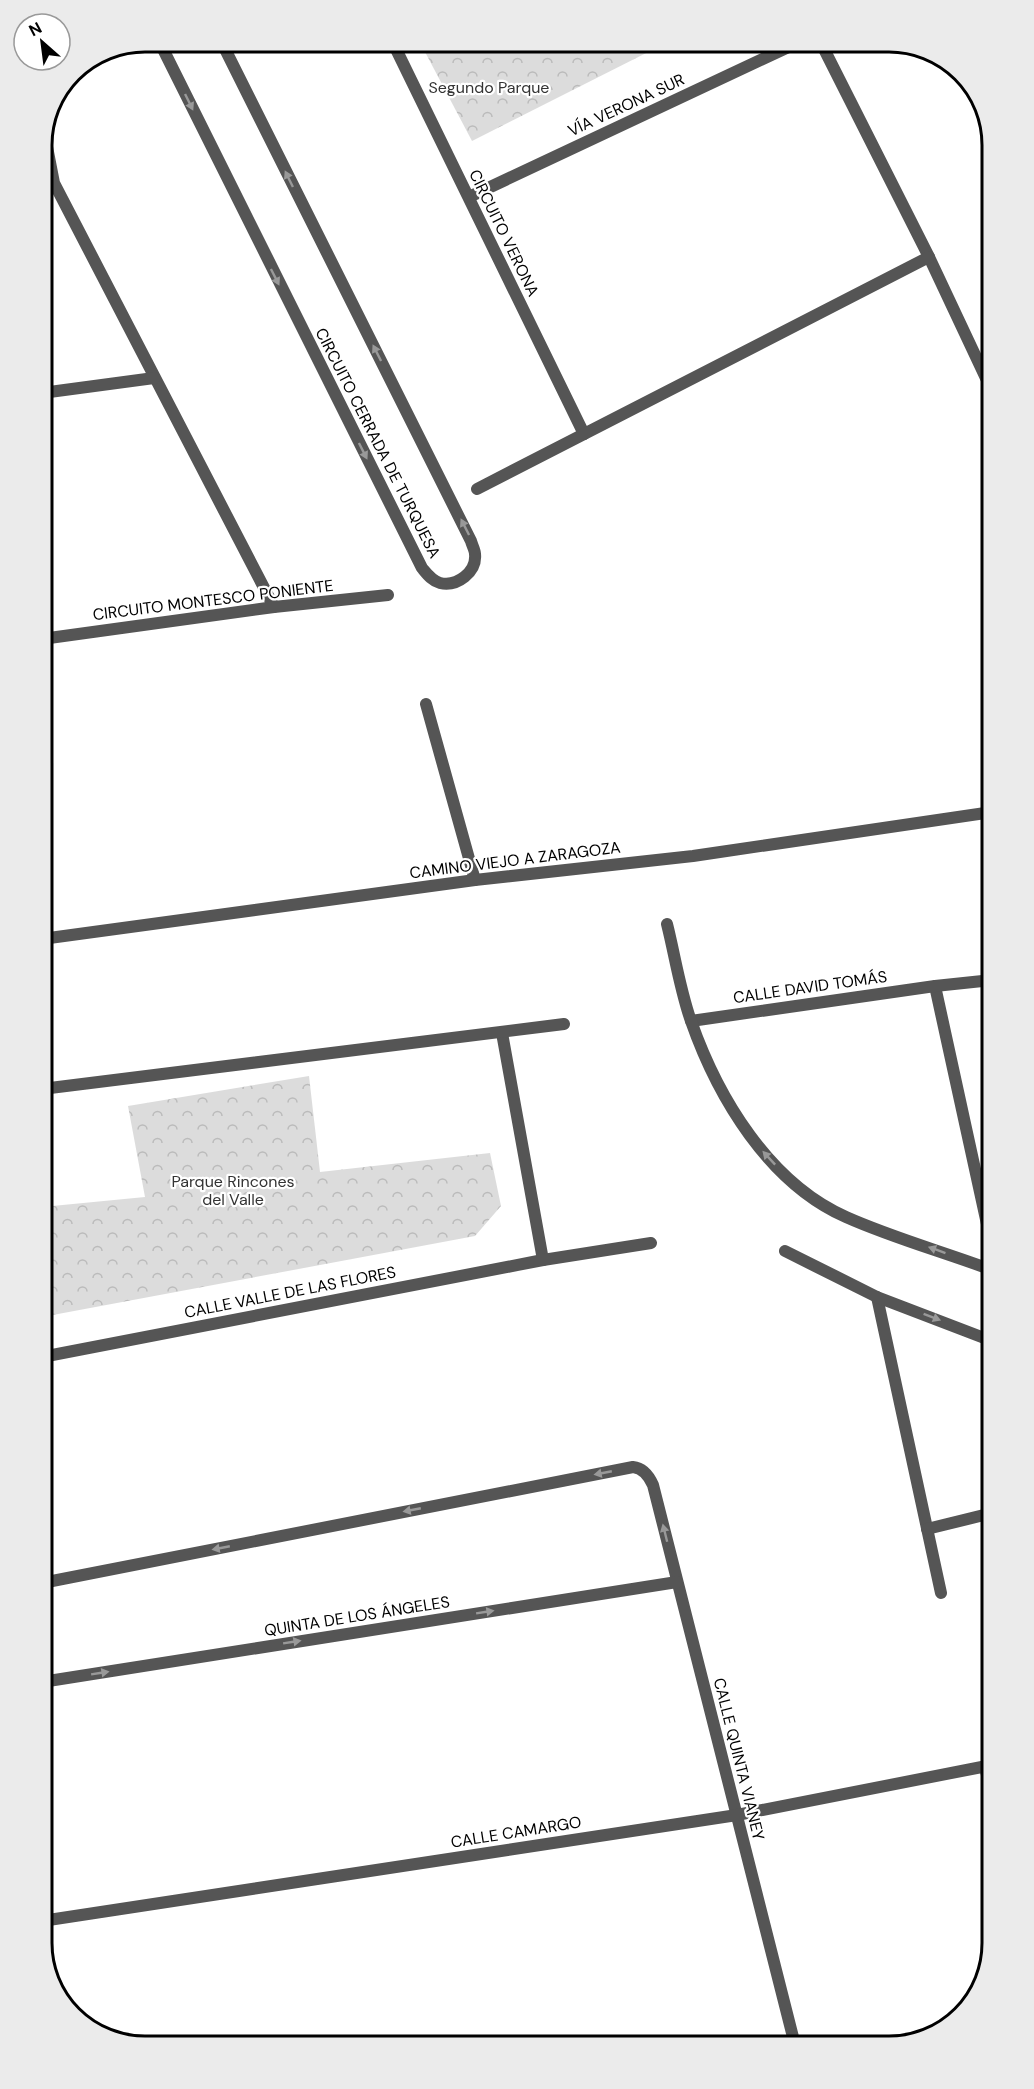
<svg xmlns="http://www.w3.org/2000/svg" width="1034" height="2089" font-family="'DM Sans',sans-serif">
  <defs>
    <pattern id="forest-crowns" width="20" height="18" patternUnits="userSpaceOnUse" patternTransform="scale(1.5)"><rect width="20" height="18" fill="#dcdcdc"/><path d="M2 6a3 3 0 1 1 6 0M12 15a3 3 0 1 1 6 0" fill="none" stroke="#bbb"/></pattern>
  </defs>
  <rect width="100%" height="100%" fill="#fff"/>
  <!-- forest -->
  <g fill="url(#forest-crowns)">
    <polygon points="664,44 472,141 424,50 430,47"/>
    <polygon points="309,1076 320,1172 490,1153 501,1206 475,1236 42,1317 42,1207 145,1197 128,1106"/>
  </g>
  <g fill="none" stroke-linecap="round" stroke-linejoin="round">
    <!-- service -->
    <polyline stroke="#555" stroke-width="12" points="426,704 475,880"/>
    <!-- minor -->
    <g stroke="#555" stroke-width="12">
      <polyline points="821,43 929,257 992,391"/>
      <polyline points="395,47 584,434"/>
      <path d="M163,49l259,519c5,6 10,13 18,15 17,4 37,-11 35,-29 0,-4 -3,-9 -4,-13l-246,-492"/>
      <polyline points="43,138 47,147 54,183 274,607"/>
      <polyline points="469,197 797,43"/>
      <polyline points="42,393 154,378"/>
      <polyline points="477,489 929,257"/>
      <polyline points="42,639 274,607 388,595"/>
      <polyline points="935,986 992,1247"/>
      <polyline points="691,1021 935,986 992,980"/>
      <polyline points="502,1033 543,1260"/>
      <polyline points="42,1089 564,1024"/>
      <polyline points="877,1297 941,1593"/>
      <polyline points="42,1357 543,1260 651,1243"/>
      <polyline points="927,1529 992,1513"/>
      <path d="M42,1583l591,-116c10,1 16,9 20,18l141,556"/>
      <polyline points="42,1682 677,1582"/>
      <polyline points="985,1767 992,1795"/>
      <polyline points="42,1921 737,1815 992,1765"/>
    </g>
    <!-- tertiary -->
    <g stroke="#555" stroke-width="12">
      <path d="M667,924c8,32 13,66 24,97 27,77 78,162 155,196 47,21 98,35 146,53"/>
      <polyline points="42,939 475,880 693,856 992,812"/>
      <polyline points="785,1251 877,1297 992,1341"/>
    </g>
  </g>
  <!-- one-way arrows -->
  <defs><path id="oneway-solid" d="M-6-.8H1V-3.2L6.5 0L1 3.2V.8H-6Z" transform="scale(1.5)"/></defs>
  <g fill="#999">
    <use href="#oneway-solid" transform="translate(189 102) rotate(64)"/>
    <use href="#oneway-solid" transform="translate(289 179) rotate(-116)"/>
    <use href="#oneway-solid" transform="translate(275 277) rotate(63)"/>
    <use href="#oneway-solid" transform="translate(377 353) rotate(-117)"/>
    <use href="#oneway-solid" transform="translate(363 451) rotate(63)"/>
    <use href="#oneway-solid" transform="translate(465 527) rotate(-117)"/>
    <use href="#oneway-solid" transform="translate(769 1158) rotate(-133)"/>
    <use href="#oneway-solid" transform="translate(937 1250) rotate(-160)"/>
    <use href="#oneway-solid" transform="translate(932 1317) rotate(21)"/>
    <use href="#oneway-solid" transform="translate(603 1473) rotate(169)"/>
    <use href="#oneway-solid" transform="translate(412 1510) rotate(169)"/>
    <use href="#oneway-solid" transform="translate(665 1533) rotate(-104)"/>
    <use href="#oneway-solid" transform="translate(221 1548) rotate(169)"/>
    <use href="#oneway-solid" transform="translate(485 1612) rotate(-9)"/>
    <use href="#oneway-solid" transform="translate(292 1642) rotate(-9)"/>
    <use href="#oneway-solid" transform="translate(100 1673) rotate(-9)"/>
  </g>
  <g text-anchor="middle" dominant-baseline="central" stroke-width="4.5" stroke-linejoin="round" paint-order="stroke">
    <!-- park labels -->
    <g font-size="16" fill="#333" stroke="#fff">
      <text x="489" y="87">Segundo Parque</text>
      <text x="233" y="1181">Parque Rincones<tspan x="233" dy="18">del Valle</tspan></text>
    </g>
    <!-- street labels -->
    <g font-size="16" fill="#000" stroke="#fff">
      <text transform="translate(626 105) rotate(-25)">VÍA VERONA SUR</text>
      <text transform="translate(504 233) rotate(64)">CIRCUITO VERONA</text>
      <text transform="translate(378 443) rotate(63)">CIRCUITO CERRADA DE TURQUESA</text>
      <text transform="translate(213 600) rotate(-7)">CIRCUITO MONTESCO PONIENTE</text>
      <text transform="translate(515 860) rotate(-7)">CAMINO VIEJO A ZARAGOZA</text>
      <text transform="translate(810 987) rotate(-8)">CALLE DAVID TOMÁS</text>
      <text transform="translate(290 1292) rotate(-11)">CALLE VALLE DE LAS FLORES</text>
      <text transform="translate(357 1616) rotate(-9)">QUINTA DE LOS ÁNGELES</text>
      <text transform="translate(739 1759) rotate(76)">CALLE QUINTA VIANEY</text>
      <text transform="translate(516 1832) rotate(-9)">CALLE CAMARGO</text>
    </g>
  </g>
  <!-- crop -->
  <path d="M0 0H1034V2089H0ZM145 52H889A93 93 0 0 1 982 145V1943A93 93 0 0 1 889 2036H145A93 93 0 0 1 52 1943V145A93 93 0 0 1 145 52Z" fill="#ebebeb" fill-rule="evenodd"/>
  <path fill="none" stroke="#000" stroke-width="3" d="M145 52H889A93 93 0 0 1 982 145V1943A93 93 0 0 1 889 2036H145A93 93 0 0 1 52 1943V145A93 93 0 0 1 145 52Z"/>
  <!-- north arrow -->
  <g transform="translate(42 42) rotate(332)"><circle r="28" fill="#ffffff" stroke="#999999" stroke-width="1.5"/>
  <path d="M0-4.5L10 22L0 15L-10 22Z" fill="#000000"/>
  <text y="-9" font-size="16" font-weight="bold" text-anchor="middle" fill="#000000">N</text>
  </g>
</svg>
